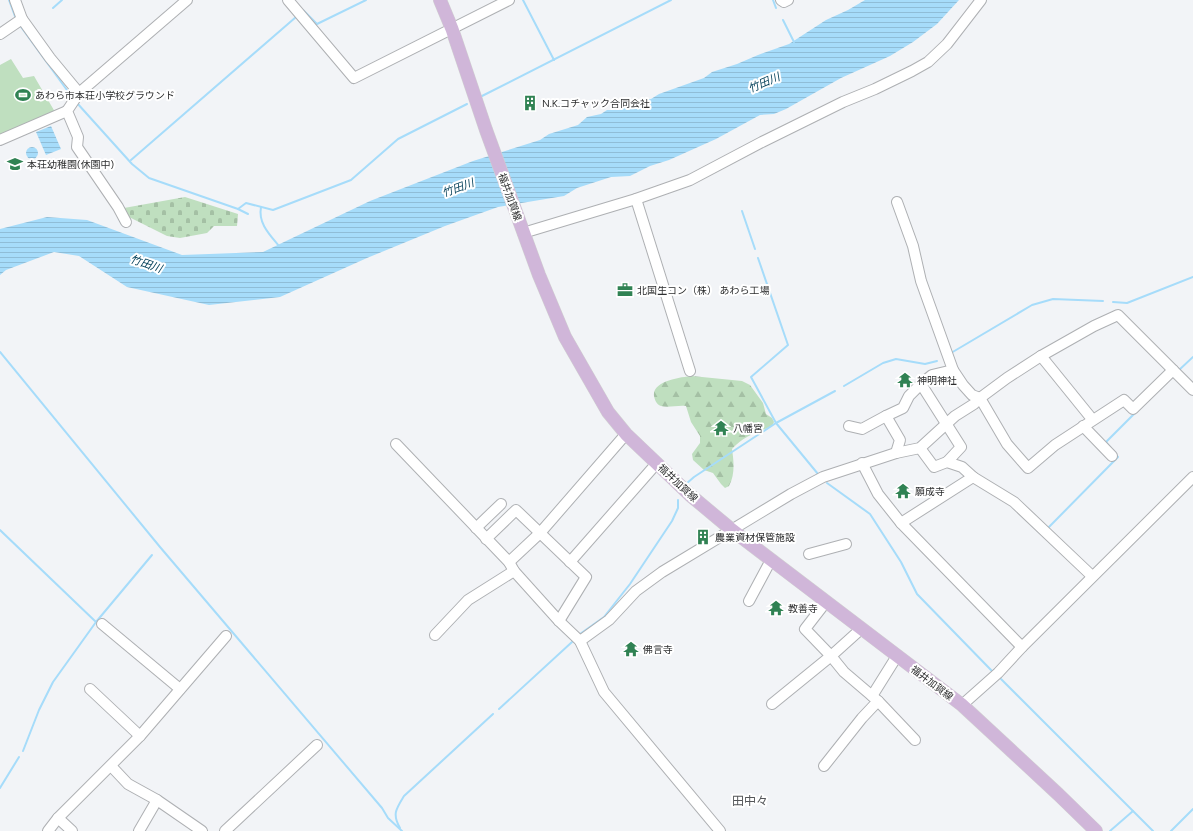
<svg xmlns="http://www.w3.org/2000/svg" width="1193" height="831" font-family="Figtree,'Noto Sans JP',sans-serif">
  <defs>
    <pattern id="forest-firs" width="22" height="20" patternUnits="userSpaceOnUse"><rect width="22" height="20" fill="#bfdfbf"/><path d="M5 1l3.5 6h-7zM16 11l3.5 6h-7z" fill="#a4c0a4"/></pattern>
    <pattern id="cemetery-stones" width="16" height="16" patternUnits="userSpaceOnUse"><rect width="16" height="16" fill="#bfdfbf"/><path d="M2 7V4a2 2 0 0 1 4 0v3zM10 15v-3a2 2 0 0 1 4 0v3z" fill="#a4c0a4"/></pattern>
    <pattern id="water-rules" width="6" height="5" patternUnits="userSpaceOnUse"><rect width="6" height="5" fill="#a6dcfa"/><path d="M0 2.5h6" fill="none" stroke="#8fbdd7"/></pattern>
  </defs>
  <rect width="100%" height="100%" fill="#f2f4f7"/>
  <!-- forest -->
  <path fill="url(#forest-firs)" d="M692,376l50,5 8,4 13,18 3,11 6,4 2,4 -2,4c-17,8 -27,9 -40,23 2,13 3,26 -3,37l-4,2 -4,-4 -8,-11 -9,-3 -11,-10 -1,-6 8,-11v-7l-9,-14 -5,-16c-8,-1 -18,2 -25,0 -5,-2 -6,-6 -7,-10 -2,-15 27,-19 38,-20z"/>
  <!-- cemetery -->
  <polygon fill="url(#cemetery-stones)" points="185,197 238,214 237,226 214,226 207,233 180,238 167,236 127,216 124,208"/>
  <!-- garden -->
  <polygon fill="#bfdfbf" points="11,59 23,78 34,76 55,112 0,135 0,65"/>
  <!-- water -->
  <g fill="url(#water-rules)">
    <polygon points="865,0 959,0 937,24 913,42 890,56 841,78 786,109 774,114 760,115 716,139 669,160 650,166 630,176 611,177 577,188 564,196 498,207 445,226 367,258 280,297 209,305 127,287 79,256 54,252 6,270 0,275 0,229 47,217 87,220 182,255 263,252 370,201 473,161 540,140 549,134 578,125 587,117 601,114 607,110 619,110 643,100 651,99 659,94 704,78 712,72 737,64 758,55 789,44 826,20 848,10"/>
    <polygon points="51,126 61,149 46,155 36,132"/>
    <circle cx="32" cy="153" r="6"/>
  </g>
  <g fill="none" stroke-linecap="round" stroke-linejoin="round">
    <!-- stream -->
    <g stroke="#a6dcfa" stroke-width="2">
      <polyline points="9,0 16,19"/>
      <polyline points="523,0 554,60"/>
      <polyline points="773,0 776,8"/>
      <polyline points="53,8 62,0"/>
      <polyline points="303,10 317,24 366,0"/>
      <polyline points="783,20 794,42"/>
      <polyline points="19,24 72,97"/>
      <polyline points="480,97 671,0"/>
      <polyline points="77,103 132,164 149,178 238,209 248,214"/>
      <polyline points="131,160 296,17"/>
      <path d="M261,207c-3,16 8,27 18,39"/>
      <polyline points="238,209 246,203 273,210 351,180 398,139 467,104"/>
      <polyline points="742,211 755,249"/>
      <polyline points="758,258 788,345 751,377 776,423 818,474"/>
      <polyline points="1113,302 1127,303 1193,277"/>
      <polyline points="0,352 160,547 382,808 388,818 402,831"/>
      <polyline points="951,353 1032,305 1053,299 1103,301"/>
      <polyline points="1178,371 1193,357"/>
      <polyline points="844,386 883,363 896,359 925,364 937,361"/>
      <polyline points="1110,447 1106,442 1135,413"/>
      <polyline points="827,483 870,514 901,562 917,594 992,671"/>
      <polyline points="686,484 694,477 776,423 835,391"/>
      <polyline points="1047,529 1118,457 1116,455"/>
      <polyline points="0,530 96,622"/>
      <polyline points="580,634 604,617 630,584 672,521 678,508 678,500"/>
      <polyline points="1001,679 1153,831"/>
      <polyline points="499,709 572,642"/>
      <polyline points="23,751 39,710 53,682 96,622 152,555"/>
      <polyline points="0,788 19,757"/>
      <path d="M400,828c-8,-14 -4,-19 4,-32l89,-82"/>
      <polyline points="1110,831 1133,811"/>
      <polyline points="1171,831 1193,809"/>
    </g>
    <defs>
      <g id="minor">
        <polyline points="15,0 22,19 50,58 79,93 187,0"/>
        <polyline points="288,0 354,78 509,0"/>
        <polyline points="781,0 784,2 788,0"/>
        <polyline points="0,34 22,19"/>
        <polyline points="79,93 67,111 78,137 77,147 118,207 126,222"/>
        <polyline points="0,140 67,111"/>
        <polyline points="636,199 690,371"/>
        <polyline points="897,202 913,246 921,281 953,370 963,385 972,395 980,398 1007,444 1028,468 1055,445 1124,400 1133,409 1173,370"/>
        <polyline points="523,233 636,199 690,180 762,142 843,102 875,89 912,71 928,62 947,44 981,0"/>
        <polyline points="1041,356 1092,419"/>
        <polyline points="849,426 862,429 886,416"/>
        <polyline points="1083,426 1112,456"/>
        <polyline points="396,444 509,562 514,571 559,621 580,641 604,692 720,831"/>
        <polyline points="896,453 900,440 886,416 903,408 909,396 921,384"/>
        <polyline points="947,462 961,447 921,384 932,375 953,370"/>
        <polyline points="862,463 878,494 901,523 1022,647"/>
        <polyline points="973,477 1014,502 1092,576"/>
        <polyline points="901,523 973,477 962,467 947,462 934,467 920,448"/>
        <polyline points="476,528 501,504"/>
        <polyline points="486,539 516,510 586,577 559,621"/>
        <polyline points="809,554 846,544"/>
        <polyline points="509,562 540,533 626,434"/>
        <polyline points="570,562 657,463"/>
        <polyline points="749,601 771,560"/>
        <polyline points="824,601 822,607 805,629 831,656 844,672 878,701 915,740"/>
        <polyline points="102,624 180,689"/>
        <polyline points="435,635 468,600 514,571"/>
        <polyline points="580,641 609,620 636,591 662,572 791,494 823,477 896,453 920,448 955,416 974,404 980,398 1007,378 1041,356 1094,326 1118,315 1193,390"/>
        <polyline points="90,689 140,736"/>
        <polyline points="872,696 897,656"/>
        <polyline points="772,704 831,656 861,629"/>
        <polyline points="962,705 998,673 1022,647 1193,477"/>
        <polyline points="111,766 128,784 157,800 202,831"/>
        <polyline points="824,766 862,718 878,701"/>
        <polyline points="58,818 72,831"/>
        <polyline points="48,831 58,818 140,736 226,636"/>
        <polyline points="139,831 157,800"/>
        <polyline points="225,831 317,745"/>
      </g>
      <polyline id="major" points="440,0 452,29 486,130 539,275 565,337 608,412 626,434 690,495 732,530 962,705 1058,794 1096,831"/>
    </defs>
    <!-- minor casing -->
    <use href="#minor" stroke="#aeb0b3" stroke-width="12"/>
    <!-- major casing -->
    <use href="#major" stroke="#d1d1d1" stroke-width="14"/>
    <!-- minor -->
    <use href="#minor" stroke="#fff" stroke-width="10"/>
    <!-- major -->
    <use href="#major" stroke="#d0b6d9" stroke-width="13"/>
  </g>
  <!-- icons -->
  <defs>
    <symbol id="stadium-bare" viewBox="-9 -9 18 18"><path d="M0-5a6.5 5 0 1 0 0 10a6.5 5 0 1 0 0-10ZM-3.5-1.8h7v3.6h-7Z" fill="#308253" stroke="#fff" stroke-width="2.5" paint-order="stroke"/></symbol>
    <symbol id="building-bare" viewBox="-9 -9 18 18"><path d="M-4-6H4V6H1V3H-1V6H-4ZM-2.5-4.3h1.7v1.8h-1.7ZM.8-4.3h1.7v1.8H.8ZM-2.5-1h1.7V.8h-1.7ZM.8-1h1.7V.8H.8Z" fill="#308253" stroke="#fff" stroke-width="2.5" paint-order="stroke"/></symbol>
    <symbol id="school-bare" viewBox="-9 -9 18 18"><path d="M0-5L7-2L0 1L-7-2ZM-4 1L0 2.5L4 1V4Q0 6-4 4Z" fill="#308253" stroke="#fff" stroke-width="2.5" paint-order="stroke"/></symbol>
    <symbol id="office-bare" viewBox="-9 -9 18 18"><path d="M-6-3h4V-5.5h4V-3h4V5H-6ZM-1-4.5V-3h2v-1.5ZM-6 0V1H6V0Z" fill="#308253" stroke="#fff" stroke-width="2.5" paint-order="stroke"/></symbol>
    <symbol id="temple-bare" viewBox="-9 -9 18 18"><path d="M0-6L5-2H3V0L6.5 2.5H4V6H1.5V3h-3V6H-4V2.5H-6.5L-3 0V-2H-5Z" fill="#308253" stroke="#fff" stroke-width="2.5" paint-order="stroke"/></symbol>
  </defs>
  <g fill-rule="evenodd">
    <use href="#stadium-bare" x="12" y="84" width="22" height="22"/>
    <use href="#building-bare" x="519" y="92" width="22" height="22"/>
    <use href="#school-bare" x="4" y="153" width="22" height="22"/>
    <use href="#office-bare" x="614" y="279" width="22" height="22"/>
    <use href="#temple-bare" x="894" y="369" width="22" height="22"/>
    <use href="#temple-bare" x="710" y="417" width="22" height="22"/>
    <use href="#temple-bare" x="892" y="480" width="22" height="22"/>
    <use href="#building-bare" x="692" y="526" width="22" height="22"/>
    <use href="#temple-bare" x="765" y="597" width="22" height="22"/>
    <use href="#temple-bare" x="620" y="638" width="22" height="22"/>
  </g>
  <g text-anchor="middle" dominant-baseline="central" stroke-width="4" stroke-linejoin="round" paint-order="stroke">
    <!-- poi labels -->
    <g font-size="10" fill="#2d2e2f" stroke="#fff" text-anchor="start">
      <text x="35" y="95">あわら市本荘小学校グラウンド</text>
      <text x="542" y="103">N.K.コチャック合同会社</text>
      <text x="27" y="164">本荘幼稚園(休園中)</text>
      <text x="637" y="290">北国生コン（株） あわら工場</text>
      <text x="917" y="380">神明神社</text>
      <text x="733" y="428">八幡宮</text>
      <text x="915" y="491">願成寺</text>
      <text x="715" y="537">農業資材保管施設</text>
      <text x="788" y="608">教善寺</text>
      <text x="643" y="649">佛言寺</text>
    </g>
    <!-- street labels -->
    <g font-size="10" fill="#2d2e2f" stroke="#fff">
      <text transform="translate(510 197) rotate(70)">福井加賀線</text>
      <text transform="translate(678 483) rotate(43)">福井加賀線</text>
      <text transform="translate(932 683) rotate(37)">福井加賀線</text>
    </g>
    <!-- water labels -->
    <g font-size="11" font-style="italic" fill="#044059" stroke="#fff">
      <text transform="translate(764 83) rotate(-23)">竹田川</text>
      <text transform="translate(458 188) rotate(-20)">竹田川</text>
      <text transform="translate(146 264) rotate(19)">竹田川</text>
    </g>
    <!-- quarter labels -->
    <g font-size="12" fill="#545659" stroke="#fff">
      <text x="750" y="801">田中々</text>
    </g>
  </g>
</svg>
